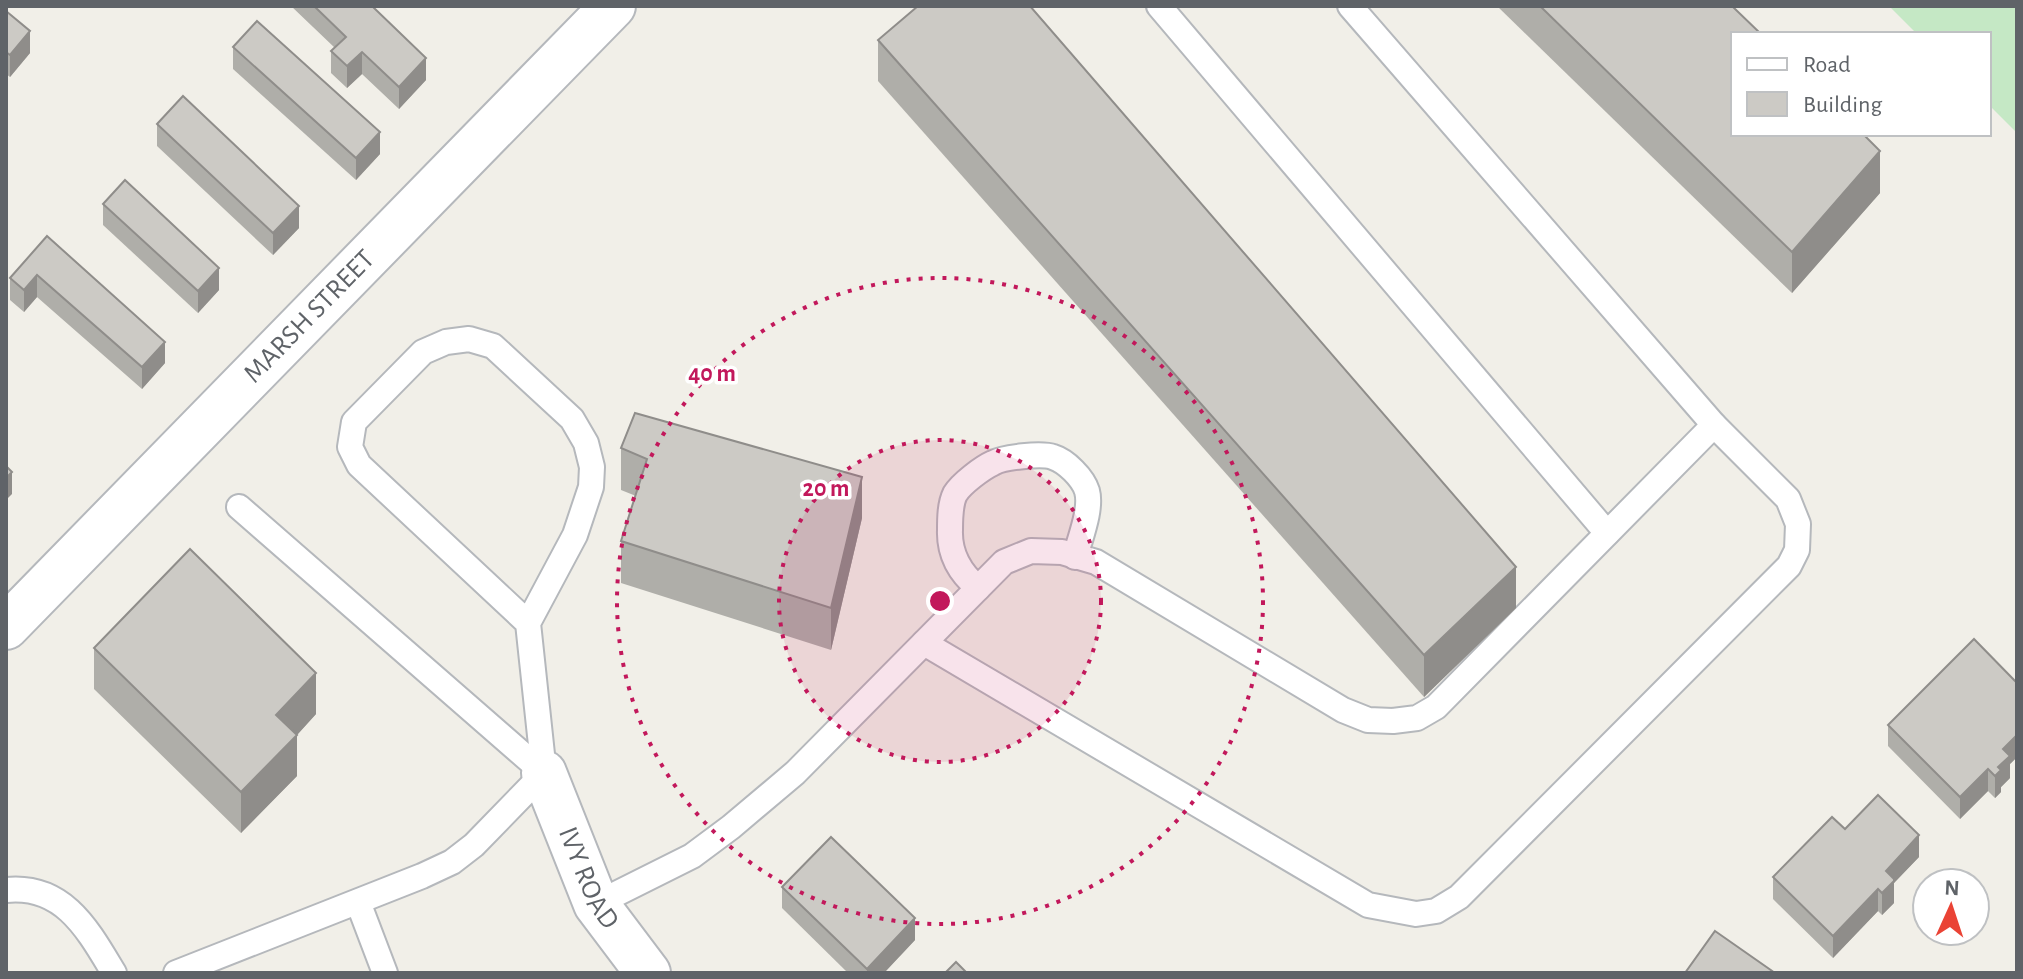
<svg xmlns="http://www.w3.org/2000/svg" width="2023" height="979" font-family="'Alegreya Sans',sans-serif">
  <rect width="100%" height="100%" fill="#f1efe8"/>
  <!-- green -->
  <polygon fill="#c5e8c5" points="1889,6 2017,6 2017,133 1989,105 1989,34 1917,34"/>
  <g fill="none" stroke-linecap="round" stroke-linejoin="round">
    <defs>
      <g id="service">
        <polyline points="1159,6 1607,533"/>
        <polyline points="239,507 544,773"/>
        <path d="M978,588c-18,-15 -29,-33 -28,-58 0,-11 0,-26 5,-36 6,-10 27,-26 38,-31 10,-6 49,-10 60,-6 13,4 30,21 34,34 5,18 -7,47 -12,66"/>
        <polyline points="528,623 359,465 350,447 354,422 423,352 446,342 469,339 493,346 572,419 586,443 592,467 591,487 575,535 528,623 544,773"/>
        <polyline points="924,643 1368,905 1416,914 1436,911 1459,897 1789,566 1797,550 1798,524 1788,499 1714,425"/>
        <path d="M6,890c58,-6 82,40 108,83"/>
        <polyline points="358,902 385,973"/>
        <polyline points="596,904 692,856 731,827 795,773 1004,562 1031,551 1062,552 1096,562 1343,710 1368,720 1393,721 1417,718 1436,707 1714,425 1350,6"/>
        <polyline points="176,973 422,876 452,862 474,845 544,773"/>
      </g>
      <g id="minor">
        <path id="s1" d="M6,627l607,-621"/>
        <path id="s2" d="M544,773l52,131 52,69"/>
      </g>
    </defs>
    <!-- service casing -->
    <use href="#service" stroke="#b5b8bc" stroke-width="28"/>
    <!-- minor casing -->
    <use href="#minor" stroke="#b5b8bc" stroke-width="48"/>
    <!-- service -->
    <use href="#service" stroke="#fff" stroke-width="24"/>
    <!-- minor -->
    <use href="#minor" stroke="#fff" stroke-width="44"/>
  </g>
  <!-- wall -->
  <g fill="#afaea9">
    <polygon points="291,6 372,6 426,80 399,109 362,74 347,88 331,73 331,51 335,48"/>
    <polygon points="1497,6 1732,6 1880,193 1792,293"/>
    <polygon points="6,11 30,53 10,77 6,74"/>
    <polygon points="878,40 1516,608 1424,697 878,81"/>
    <polygon points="233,47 380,154 356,180 233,69"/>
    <polygon points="157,124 299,228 273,255 157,146"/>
    <polygon points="103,204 219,290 198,313 103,225"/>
    <polygon points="47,236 165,363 142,389 37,297 24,312 10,300 10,278"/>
    <polygon points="621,448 862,518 831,650 621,583 621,541 636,496 621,490"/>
    <polygon points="94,648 316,714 297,735 297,776 241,833 94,689"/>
    <polygon points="2017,683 2017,757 2010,764 2010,778 2001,787 2001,792 1995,798 1988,791 1960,819 1888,746 1888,725"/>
    <polygon points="1845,829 1919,857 1894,883 1894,903 1882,915 1878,911 1833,958 1773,899 1773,877"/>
    <polygon points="782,887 915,940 884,973 848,973 782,908"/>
  </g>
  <!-- shaded-wall -->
  <g fill="#8f8d8a">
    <polygon points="30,31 30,53 10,77 10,55"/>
    <polygon points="362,52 362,74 347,88 347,66"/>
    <polygon points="426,58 426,80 399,109 399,87"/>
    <polygon points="380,132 380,154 356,180 356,158"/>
    <polygon points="1880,151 1880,193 1792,293 1792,252"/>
    <polygon points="299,206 299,228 273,255 273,233"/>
    <polygon points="219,268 219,290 198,313 198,291"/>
    <polygon points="37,275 37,297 24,312 24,290"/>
    <polygon points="165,342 165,363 142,389 142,367"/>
    <polygon points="12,472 12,494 6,500 6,478"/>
    <polygon points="862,477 862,518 831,650 831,608"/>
    <polygon points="1516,567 1516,608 1424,697 1424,655"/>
    <polygon points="316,673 316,714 297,735 297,776 241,833 241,792 276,715"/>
    <polygon points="2017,735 2017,757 2010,764 2010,778 2001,787 2001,792 1995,798 1995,776 2003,749"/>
    <polygon points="1988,769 1988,791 1960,819 1960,797"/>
    <polygon points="1919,835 1919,857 1894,883 1894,903 1882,915 1882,893 1886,871"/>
    <polygon points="1878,889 1878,911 1833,958 1833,936"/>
    <polygon points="915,918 915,940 884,973 867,973 867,969"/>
  </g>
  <!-- building -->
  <g fill="#cccac5" stroke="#8f8d8a" stroke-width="2">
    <polygon points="314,6 372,6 426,58 399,87 362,52 347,66 331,51 346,37"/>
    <polygon points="918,6 1030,6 1516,567 1424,655 878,40"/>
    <polygon points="1540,6 1732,6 1761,34 1733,34 1733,134 1863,134 1880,151 1792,252"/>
    <polygon points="6,11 30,31 10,55 6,52"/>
    <polygon points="257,21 380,132 356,158 233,47"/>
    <polygon points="183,96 299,206 273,233 157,124"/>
    <polygon points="125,180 219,268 198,291 103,204"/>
    <polygon points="47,236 165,342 142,367 37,275 24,290 10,278"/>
    <polygon points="635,413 862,477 831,608 621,541 647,459 621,448"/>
    <polygon points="6,466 12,472 6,478"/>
    <polygon points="190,549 316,673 276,715 297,735 241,792 94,648"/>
    <polygon points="1974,639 2017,683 2017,735 2003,749 2010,756 1998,767 2001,770 1995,776 1988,769 1960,797 1888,725"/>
    <polygon points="1878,795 1919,835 1886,871 1894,879 1894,881 1882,893 1878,889 1833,936 1773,877 1832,817 1845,829"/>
    <polygon points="831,837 915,918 867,969 782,887"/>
    <polygon points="1715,931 1775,973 1685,973"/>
    <polygon points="956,962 967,973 945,973"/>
  </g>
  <!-- distance rings -->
  <circle cx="940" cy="601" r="161" fill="#c2185b" fill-opacity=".12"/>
  <g fill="none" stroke="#c2185b" stroke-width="4" stroke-dasharray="4 8">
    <circle cx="940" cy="601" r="161"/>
    <circle cx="940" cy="601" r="323"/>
  </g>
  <g text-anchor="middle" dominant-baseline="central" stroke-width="7" stroke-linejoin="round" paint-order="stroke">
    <!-- street labels -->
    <g font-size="28" fill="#5f6368" stroke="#fff">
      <text stroke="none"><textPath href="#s1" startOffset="434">MARSH STREET</textPath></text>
      <text stroke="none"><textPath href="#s2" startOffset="114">IVY ROAD</textPath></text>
    </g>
  </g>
  <circle cx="940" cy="601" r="12" fill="#c2185b" stroke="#fff" stroke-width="4"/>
  <g font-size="24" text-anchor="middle" font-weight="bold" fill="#c2185b" stroke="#fff" stroke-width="7" stroke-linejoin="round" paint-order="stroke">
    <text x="712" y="381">40 m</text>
    <text x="826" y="496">20 m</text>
  </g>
  <!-- border -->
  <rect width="2023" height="979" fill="none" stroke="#5f6368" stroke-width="16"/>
  <!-- legend -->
  <rect x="1731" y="32" width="260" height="104" fill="#ffffff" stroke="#bfc1c3" stroke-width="2"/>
  <rect x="1747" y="58" width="40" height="12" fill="#ffffff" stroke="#bfc1c3" stroke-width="2"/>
  <text x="1803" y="72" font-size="24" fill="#5f6368">Road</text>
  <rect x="1747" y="92" width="40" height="24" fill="#cccac5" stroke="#bfc1c3" stroke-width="2"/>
  <text x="1803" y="112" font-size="24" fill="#5f6368">Building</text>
  <!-- north arrow -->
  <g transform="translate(1951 907) rotate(3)"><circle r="38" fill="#ffffff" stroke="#bfc1c3" stroke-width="2"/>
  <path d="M0-6L14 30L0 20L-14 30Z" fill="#ea4335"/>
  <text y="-12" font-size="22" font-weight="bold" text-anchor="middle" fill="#5f6368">N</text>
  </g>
</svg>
